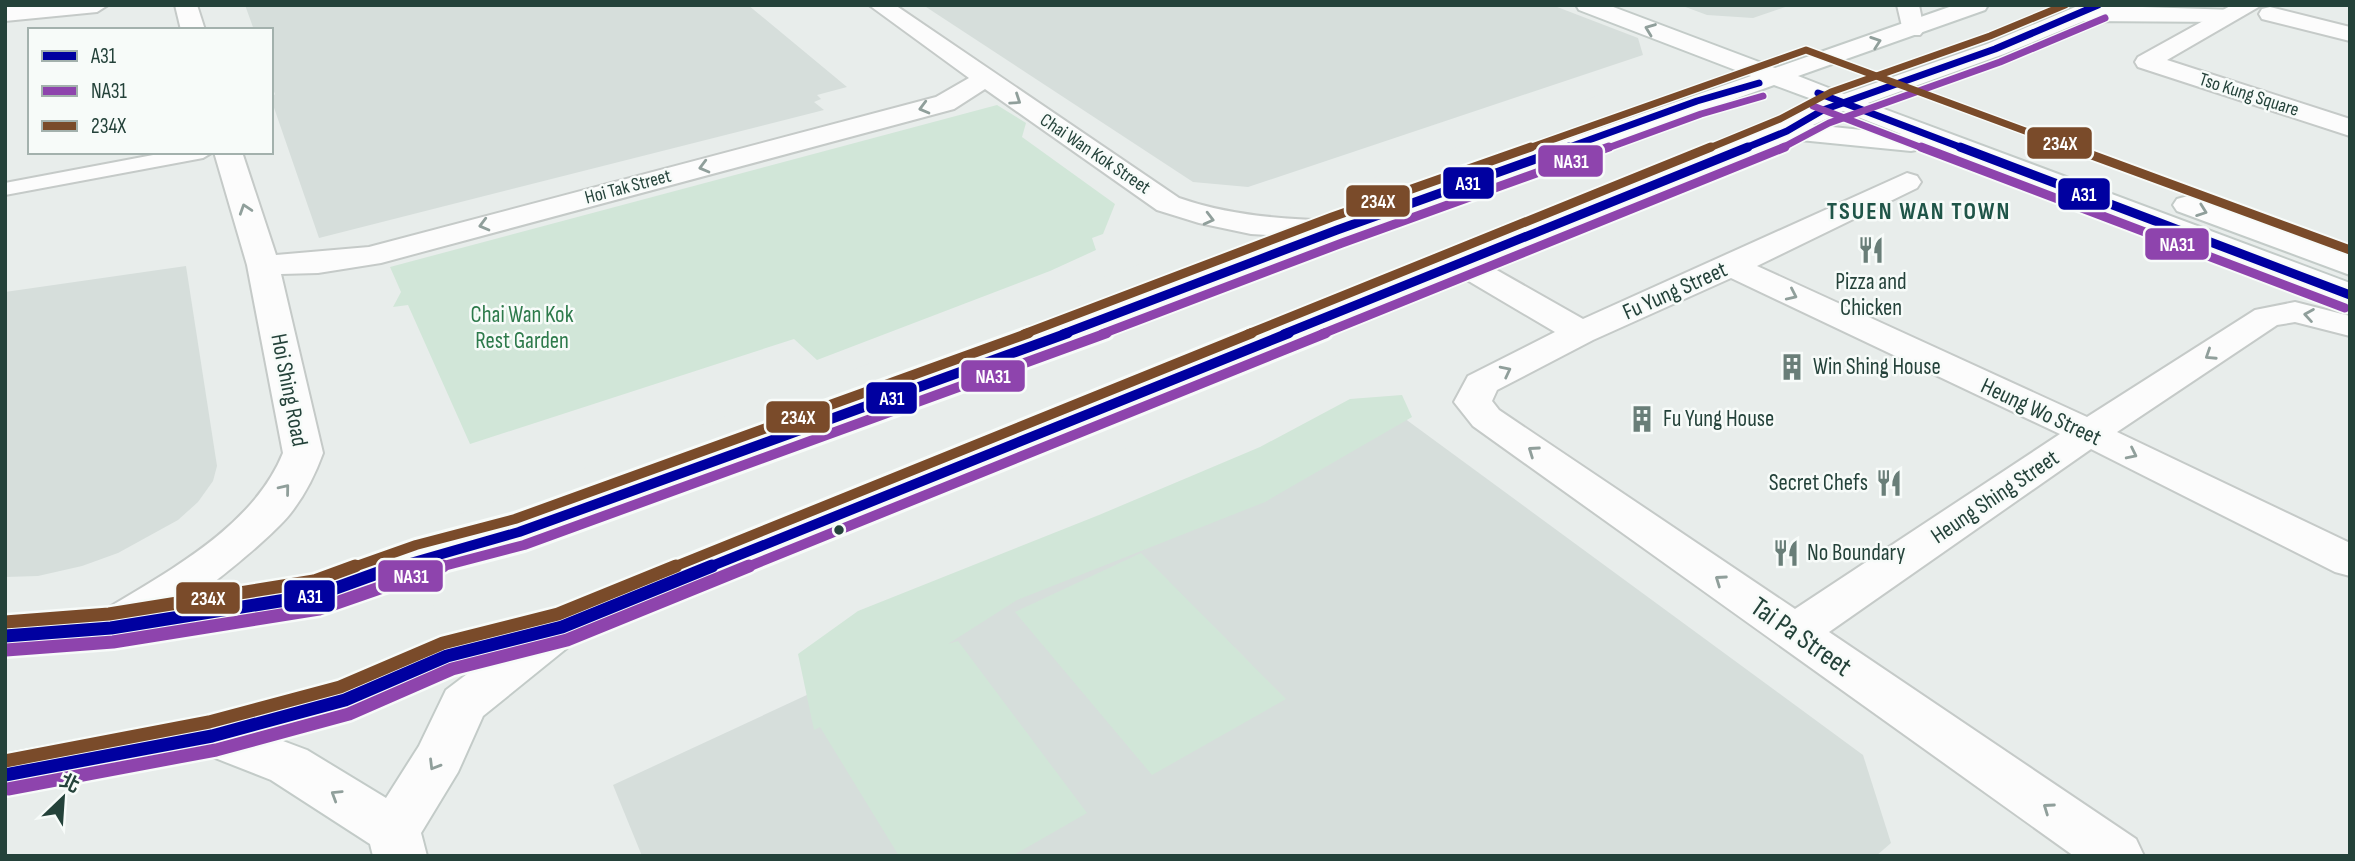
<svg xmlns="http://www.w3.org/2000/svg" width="2355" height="861" font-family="'Sofia Sans Condensed','Noto Sans TC',sans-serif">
  <rect width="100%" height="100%" fill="#e8edeb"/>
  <!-- built -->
  <g fill="#d6dedb">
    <polygon points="245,5 748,5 847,87 817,95 821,99 814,102 824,110 319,238 271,99 275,94 271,84 271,30 254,30"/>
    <polygon points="923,5 1552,5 1638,38 1643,55 1248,187 1193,182"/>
    <polygon points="1680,5 1791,5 1753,18 1707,15"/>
    <polygon points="186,266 217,466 213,481 198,502 178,520 118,553 82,566 38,576 5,577 5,292"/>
    <polygon points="1404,418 1863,755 1891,843 1876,856 642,856 613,785"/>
  </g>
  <!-- green -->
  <g fill="#d1e6d8">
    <polygon points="997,105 1026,123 1022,137 1115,204 1103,234 1092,238 1096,250 1050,271 817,360 794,339 470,444 408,305 393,307 401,292 390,267"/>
    <polygon points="1402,395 1412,417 1265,502 1017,600 948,644 958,641 1087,813 1012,856 899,856 820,727 814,730 798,654 858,611 1099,515 1260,447 1350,399"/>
    <polygon points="1141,553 1286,699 1152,775 1015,612"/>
  </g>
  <!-- pier -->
  <polygon fill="#e8edeb" points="1863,5 2151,5 1353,352 1349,350 475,736 447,656 414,531 1727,48"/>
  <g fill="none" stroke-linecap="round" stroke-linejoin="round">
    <defs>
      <polygon id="lane" points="169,152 213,152 203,158 5,195 5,183"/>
      <g id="street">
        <polygon points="26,5 108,5 97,12 5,21 5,7"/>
        <polygon points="175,5 197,5 205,30 181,30"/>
        <path d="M869,5h26l284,193c51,18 104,21 158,23l11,2 4,7 -4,7 -11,2 -86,-5 -52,-11 -42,-13 -172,-121 -31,20 -573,154 -63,10 -37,1 42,179c-8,22 -18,42 -33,61 -26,32 -136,120 -175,130 -7,1 -13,-2 -20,-4l-7,-12 7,-12c67,-42 157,-86 188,-163l-36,-188 -33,-113h28l34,103 93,-8 567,-150 33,-19z"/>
        <polygon points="1897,5 1919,5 1924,30 1920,35 1904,35"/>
        <polygon points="2232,5 2262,5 2167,60 2350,119 2350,136 2138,67 2135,62 2138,57"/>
        <polygon points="2270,7 2350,27 2350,41 2262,19 2259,14 2262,9"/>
        <path d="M1907,173l10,3 4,6 -4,6 -160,78 330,151 168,-107 40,-8 55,14v20l-55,-14 -18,3 -160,107 233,111v33l-15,-4 -244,-123 -262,183 307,207 8,17h-70l-601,-430 -19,-24 14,-26 87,-44 -105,-62 -5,-7 5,-7 11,-3 11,3 111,63zM1731,278l329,156 -265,175 -296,-199 -7,-9 5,-11 96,-50z"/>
      </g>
      <g id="secondary">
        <path d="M1576,5h32l167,63 180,-63h33l-3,5 -187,66 46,18 143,-50 93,-39 156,5 3,5 -11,7 -144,-1 -80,33 -136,49 482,180v22l-425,-162 -4,6 -10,2 -121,-12 -1219,502 -4,7 -84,68 -25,56 -37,61 6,23h-54l-3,-12 -99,-64 -61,-24 -205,40v-42l207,-38 122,-32 113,-46 105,-26 1225,-487 43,-23 -46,-17 -426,152 -357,138 -457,167 -100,28 -117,41 -206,34 -106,8v-34l106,-8 202,-31 93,-33 102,-26 457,-162 361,-136 425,-147 -172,-66zM1843,111l58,23 -88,-9zM479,665l-33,25 -27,56 -33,52 -79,-48 -32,-12 87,-25 97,-42z"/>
        <polygon points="2188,196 2350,254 2350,275 2177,211 2173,205 2177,199"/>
      </g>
    </defs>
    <!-- lane casing -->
    <use href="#lane" stroke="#c5cac8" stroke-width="4"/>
    <!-- street casing -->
    <use href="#street" stroke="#c5cac8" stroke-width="4"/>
    <!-- secondary casing -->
    <use href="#secondary" stroke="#c3cbc8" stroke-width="4"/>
    <!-- lane -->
    <use href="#lane" fill="#fcfcfc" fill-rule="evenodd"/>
    <!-- street -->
    <use href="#street" fill="#fcfcfc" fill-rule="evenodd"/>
    <!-- secondary -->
    <use href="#secondary" fill="#fcfcfc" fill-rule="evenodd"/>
    <defs>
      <g id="bus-1-far3">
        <polyline points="1818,93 1965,149"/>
        <polyline points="1564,149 1697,101 1759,83"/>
        <polyline points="1743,149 1787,131 1823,110 1995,49 2098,5"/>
      </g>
      <g id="bus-1-far2">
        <polyline points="1960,147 2350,295"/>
        <polyline points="1063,334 1337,230 1569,147"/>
        <polyline points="1284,334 1748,147"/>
      </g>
      <g id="bus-1-far1">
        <polyline points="393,568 519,532 1068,333"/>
        <polyline points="707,568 1289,333"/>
      </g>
      <g id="bus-1">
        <polyline points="5,636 111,628 317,595 397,566"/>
        <polyline points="5,775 212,736 345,700 447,656 562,627 712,566"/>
      </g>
      <g id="bus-2-far3">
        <polyline points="1813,106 1925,149"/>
        <polyline points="1605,149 1701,114 1763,96"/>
        <polyline points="1780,149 1829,123 2000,62 2105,18"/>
      </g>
      <g id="bus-2-far2">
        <polyline points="1921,147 2345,308"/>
        <polyline points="1102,334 1342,243 1609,147"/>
        <polyline points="1322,334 1785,147"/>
      </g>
      <g id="bus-2-far1">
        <polyline points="436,568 524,545 1107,333"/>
        <polyline points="745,568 1326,333"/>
      </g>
      <g id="bus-2">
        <polyline points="6,650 113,642 319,609 443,566"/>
        <polyline points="8,789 216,750 349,714 452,669 567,640 749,566"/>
      </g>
      <g id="bus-3-far3">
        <polyline points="1526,149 1806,50 2074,149"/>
        <polyline points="1707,149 1780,119 1831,92 1990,36 2065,5"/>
      </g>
      <g id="bus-3-far2">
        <polyline points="2070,147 2350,250"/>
        <polyline points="1024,334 1332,217 1531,147"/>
        <polyline points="1248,334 1711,147"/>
      </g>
      <g id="bus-3-far1">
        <polyline points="351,568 416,545 515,519 1029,333"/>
        <polyline points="671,568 1252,333"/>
      </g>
      <g id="bus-3">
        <polyline points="5,622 109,614 314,581 355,566"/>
        <polyline points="5,761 209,722 340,687 443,643 558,614 676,566"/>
      </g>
    </defs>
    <!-- bus-1-far3 casing -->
    <use href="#bus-1-far3" stroke="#f7fbf9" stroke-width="10"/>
    <!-- bus-1-far2 casing -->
    <use href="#bus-1-far2" stroke="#f7fbf9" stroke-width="13"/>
    <!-- bus-1-far1 casing -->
    <use href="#bus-1-far1" stroke="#f7fbf9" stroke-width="16"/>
    <!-- bus-1 casing -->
    <use href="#bus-1" stroke="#f7fbf9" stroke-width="18"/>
    <!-- bus-2-far3 casing -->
    <use href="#bus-2-far3" stroke="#f7fbf9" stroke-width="10"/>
    <!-- bus-2-far2 casing -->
    <use href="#bus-2-far2" stroke="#f7fbf9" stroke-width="13"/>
    <!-- bus-2-far1 casing -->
    <use href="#bus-2-far1" stroke="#f7fbf9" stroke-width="16"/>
    <!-- bus-2 casing -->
    <use href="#bus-2" stroke="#f7fbf9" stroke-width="18"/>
    <!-- bus-3-far3 casing -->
    <use href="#bus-3-far3" stroke="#f7fbf9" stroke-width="10"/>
    <!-- bus-3-far2 casing -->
    <use href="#bus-3-far2" stroke="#f7fbf9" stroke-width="13"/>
    <!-- bus-3-far1 casing -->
    <use href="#bus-3-far1" stroke="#f7fbf9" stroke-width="16"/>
    <!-- bus-3 casing -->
    <use href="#bus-3" stroke="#f7fbf9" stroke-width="18"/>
    <!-- bus-1-far3 -->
    <use href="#bus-1-far3" stroke="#0000a0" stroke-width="7"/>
    <!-- bus-1-far2 -->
    <use href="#bus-1-far2" stroke="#0000a0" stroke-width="9"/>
    <!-- bus-1-far1 -->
    <use href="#bus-1-far1" stroke="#0000a0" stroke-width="10"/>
    <!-- bus-1 -->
    <use href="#bus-1" stroke="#0000a0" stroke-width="13"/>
    <!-- bus-2-far3 -->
    <use href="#bus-2-far3" stroke="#8e44ad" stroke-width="7"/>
    <!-- bus-2-far2 -->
    <use href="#bus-2-far2" stroke="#8e44ad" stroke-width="9"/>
    <!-- bus-2-far1 -->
    <use href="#bus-2-far1" stroke="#8e44ad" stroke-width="10"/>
    <!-- bus-2 -->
    <use href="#bus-2" stroke="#8e44ad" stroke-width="13"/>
    <!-- bus-3-far3 -->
    <use href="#bus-3-far3" stroke="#7a4b2a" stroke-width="7"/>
    <!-- bus-3-far2 -->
    <use href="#bus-3-far2" stroke="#7a4b2a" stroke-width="9"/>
    <!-- bus-3-far1 -->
    <use href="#bus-3-far1" stroke="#7a4b2a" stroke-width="10"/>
    <!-- bus-3 -->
    <use href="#bus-3" stroke="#7a4b2a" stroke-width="13"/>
  </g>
  <!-- one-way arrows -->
  <defs><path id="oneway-chevron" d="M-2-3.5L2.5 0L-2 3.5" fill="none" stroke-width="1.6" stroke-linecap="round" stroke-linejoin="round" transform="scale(1.75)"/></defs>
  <g stroke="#909f9b">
    <use href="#oneway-chevron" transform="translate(1650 29) rotate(-159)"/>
    <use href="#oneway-chevron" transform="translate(1876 42) rotate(-19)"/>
    <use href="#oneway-chevron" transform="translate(1016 100) rotate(34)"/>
    <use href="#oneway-chevron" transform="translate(924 108) rotate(165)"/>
    <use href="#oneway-chevron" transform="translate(704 167) rotate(165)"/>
    <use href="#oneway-chevron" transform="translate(245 209) rotate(-108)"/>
    <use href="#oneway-chevron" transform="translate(2202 211) rotate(20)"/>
    <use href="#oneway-chevron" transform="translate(1209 219) rotate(14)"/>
    <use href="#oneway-chevron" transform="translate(484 225) rotate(165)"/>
    <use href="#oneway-chevron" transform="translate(1792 295) rotate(25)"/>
    <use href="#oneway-chevron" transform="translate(2309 315) rotate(-171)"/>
    <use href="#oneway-chevron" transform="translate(2210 355) rotate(147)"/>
    <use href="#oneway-chevron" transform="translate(1506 371) rotate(-27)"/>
    <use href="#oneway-chevron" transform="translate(1533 451) rotate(-145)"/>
    <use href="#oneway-chevron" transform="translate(2132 454) rotate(26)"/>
    <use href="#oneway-chevron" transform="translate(285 489) rotate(-51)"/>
    <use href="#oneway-chevron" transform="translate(1720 580) rotate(-145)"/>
    <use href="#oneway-chevron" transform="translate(434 765) rotate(121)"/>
    <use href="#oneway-chevron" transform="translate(336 795) rotate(-148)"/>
    <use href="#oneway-chevron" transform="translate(2048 808) rotate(-145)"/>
  </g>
  <!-- icons -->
  <defs>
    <symbol id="restaurant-bare" viewBox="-9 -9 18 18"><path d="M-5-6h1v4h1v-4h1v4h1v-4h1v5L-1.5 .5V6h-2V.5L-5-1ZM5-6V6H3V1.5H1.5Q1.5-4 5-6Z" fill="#697e78" stroke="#f7fbf9" stroke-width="2.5" paint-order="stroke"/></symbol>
    <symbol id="building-bare" viewBox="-9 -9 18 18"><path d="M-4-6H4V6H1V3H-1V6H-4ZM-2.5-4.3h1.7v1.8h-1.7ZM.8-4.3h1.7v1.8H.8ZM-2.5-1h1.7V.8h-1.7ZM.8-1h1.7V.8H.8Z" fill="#697e78" stroke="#f7fbf9" stroke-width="2.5" paint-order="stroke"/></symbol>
  </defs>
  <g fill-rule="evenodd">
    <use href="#restaurant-bare" x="1852" y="231" width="38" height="38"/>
    <use href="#building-bare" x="1773" y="348" width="38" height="38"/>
    <use href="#building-bare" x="1623" y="400" width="38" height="38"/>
    <use href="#restaurant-bare" x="1870" y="464" width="38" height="38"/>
    <use href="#restaurant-bare" x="1767" y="534" width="38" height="38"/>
  </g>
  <!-- markers -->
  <circle fill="#24423a" stroke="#f7fbf9" stroke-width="2.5" cx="839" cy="530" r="6"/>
  <g text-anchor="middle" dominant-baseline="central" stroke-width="5" stroke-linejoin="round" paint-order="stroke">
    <!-- far-street labels -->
    <g font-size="19" fill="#24423a" stroke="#f7fbf9">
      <text transform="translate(2249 95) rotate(18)">Tso Kung Square</text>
      <text transform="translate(1095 154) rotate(34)">Chai Wan Kok Street</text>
      <text transform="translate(628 187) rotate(-15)">Hoi Tak Street</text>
    </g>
    <!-- poi labels -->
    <g font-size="23" fill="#24423a" stroke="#f7fbf9" text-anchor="start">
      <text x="1871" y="282" text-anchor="middle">Pizza and<tspan x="1871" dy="26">Chicken</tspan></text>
      <text x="1813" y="367">Win Shing House</text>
      <text x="1663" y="419">Fu Yung House</text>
      <text x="1868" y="483" text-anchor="end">Secret Chefs</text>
      <text x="1807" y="553">No Boundary</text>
    </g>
    <!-- street labels -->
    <g font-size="23" fill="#24423a" stroke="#f7fbf9">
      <text transform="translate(1675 291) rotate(-24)">Fu Yung Street</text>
      <text transform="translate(289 390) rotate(79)">Hoi Shing Road</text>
      <text transform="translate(2041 412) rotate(25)">Heung Wo Street</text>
      <text transform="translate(1995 497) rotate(-34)">Heung Shing Street</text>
    </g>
    <!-- park labels -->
    <g font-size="23" fill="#2d7a4b" stroke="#f7fbf9">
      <text x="522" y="315">Chai Wan Kok<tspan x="522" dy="26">Rest Garden</tspan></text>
    </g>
    <!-- far-district labels -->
    <g font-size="24" font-weight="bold" letter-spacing="2" fill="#1f5548" stroke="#f7fbf9">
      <text x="1919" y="211">TSUEN WAN TOWN</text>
    </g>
    <!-- near-street labels -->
    <g font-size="28" fill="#24423a" stroke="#f7fbf9">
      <text transform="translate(1801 637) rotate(35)">Tai Pa Street</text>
    </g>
  </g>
  <g stroke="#f7fbf9" stroke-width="2.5">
    <rect x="2026" y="126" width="67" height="34" rx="7" fill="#7a4b2a"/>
    <rect x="1537" y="144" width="67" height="34" rx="7" fill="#8e44ad"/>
    <rect x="1442" y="166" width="53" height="34" rx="7" fill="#0000a0"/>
    <rect x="2057" y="177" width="54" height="34" rx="7" fill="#0000a0"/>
    <rect x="1345" y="184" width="66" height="34" rx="7" fill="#7a4b2a"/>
    <rect x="2144" y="227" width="66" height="34" rx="7" fill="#8e44ad"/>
    <rect x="960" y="359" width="66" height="34" rx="7" fill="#8e44ad"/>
    <rect x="865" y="381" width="53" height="34" rx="7" fill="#0000a0"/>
    <rect x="765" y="400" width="66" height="34" rx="7" fill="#7a4b2a"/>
    <rect x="377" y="559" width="67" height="34" rx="7" fill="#8e44ad"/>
    <rect x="283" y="579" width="53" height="34" rx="7" fill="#0000a0"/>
    <rect x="175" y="581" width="66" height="34" rx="7" fill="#7a4b2a"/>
  </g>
  <g font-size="19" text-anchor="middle" font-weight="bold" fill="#fff">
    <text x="2060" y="150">234X</text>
    <text x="1571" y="168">NA31</text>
    <text x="1468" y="190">A31</text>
    <text x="2084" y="201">A31</text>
    <text x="1378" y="208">234X</text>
    <text x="2177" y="251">NA31</text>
    <text x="993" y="383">NA31</text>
    <text x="892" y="405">A31</text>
    <text x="798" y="424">234X</text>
    <text x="411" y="583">NA31</text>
    <text x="310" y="603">A31</text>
    <text x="208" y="605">234X</text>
  </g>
  <!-- border -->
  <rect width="2355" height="861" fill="none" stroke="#24423a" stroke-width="14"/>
  <!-- legend -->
  <rect x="28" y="28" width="245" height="126" fill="#f7fbf9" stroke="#a3b1ad" stroke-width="2"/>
  <rect x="42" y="51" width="35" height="10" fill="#0000a0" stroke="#a3b1ad" stroke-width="2"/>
  <text x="91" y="63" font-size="21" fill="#24423a">A31</text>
  <rect x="42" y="86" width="35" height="10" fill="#8e44ad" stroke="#a3b1ad" stroke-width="2"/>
  <text x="91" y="98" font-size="21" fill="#24423a">NA31</text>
  <rect x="42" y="121" width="35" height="10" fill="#7a4b2a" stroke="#a3b1ad" stroke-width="2"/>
  <text x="91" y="133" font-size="21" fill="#24423a">234X</text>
  <!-- north arrow -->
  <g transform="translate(63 798) rotate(25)" stroke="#f7fbf9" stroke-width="5" paint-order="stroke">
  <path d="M0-5L12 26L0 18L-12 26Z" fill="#24423a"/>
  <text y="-10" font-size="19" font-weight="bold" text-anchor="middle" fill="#24423a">北</text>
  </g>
</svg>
